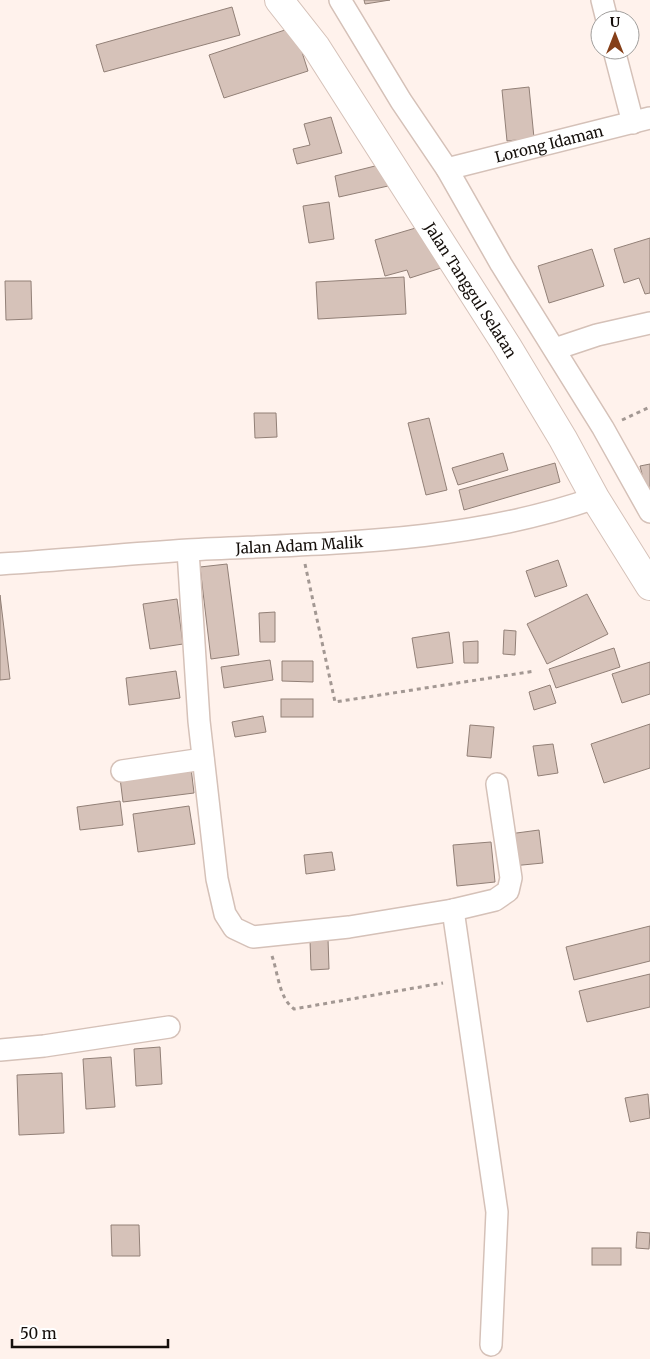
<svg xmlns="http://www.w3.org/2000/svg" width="650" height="1359" font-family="Merriweather,serif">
  <rect width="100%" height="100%" fill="#fff2ec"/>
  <!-- building -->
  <g fill="#d6c2b9" stroke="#928077">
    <polygon points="364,0 390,0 365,4"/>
    <polygon points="232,7 240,35 104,72 96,45"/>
    <polygon points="294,27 308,71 224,98 209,55"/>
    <polygon points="529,87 534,138 507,141 502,90"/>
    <polygon points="331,117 342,153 297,164 293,149 310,145 304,124"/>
    <polygon points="383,164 388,186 339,197 335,176"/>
    <polygon points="329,202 334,239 309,243 303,206"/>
    <polygon points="419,227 441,268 410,278 407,270 385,276 375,240"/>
    <polygon points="650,238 650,293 645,294 639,278 624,283 614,249"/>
    <polygon points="592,249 604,286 549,303 538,266"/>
    <polygon points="404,277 406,314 318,319 316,282"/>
    <polygon points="5,281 31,281 32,319 6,320"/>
    <polygon points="254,413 276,413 277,437 255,438"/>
    <polygon points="429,418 447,490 426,495 408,423"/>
    <polygon points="503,453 508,470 458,485 452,468"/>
    <polygon points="555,463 560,482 464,510 459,490"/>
    <polygon points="650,464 650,497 648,498 640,466"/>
    <polygon points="558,560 567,586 535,597 526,571"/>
    <polygon points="227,564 239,655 211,659 200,567"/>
    <polygon points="587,594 608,634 547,664 527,624"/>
    <polygon points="0,595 10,679 0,680"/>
    <polygon points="177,599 183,644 150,649 143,604"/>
    <polygon points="275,612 275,642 260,642 259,613"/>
    <polygon points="504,630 516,631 515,655 503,654"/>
    <polygon points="449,632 453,663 417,668 412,638"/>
    <polygon points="478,641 478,663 464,663 463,642"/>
    <polygon points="614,648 620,667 556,688 549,669"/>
    <polygon points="270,660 273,680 224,688 221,667"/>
    <polygon points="282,661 313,661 313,682 282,681"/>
    <polygon points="650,662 650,694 622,703 612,674"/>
    <polygon points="176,671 180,698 129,705 126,678"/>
    <polygon points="550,685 556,703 534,710 529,692"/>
    <rect x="281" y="699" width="32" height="18"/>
    <polygon points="263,716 266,732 235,737 232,722"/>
    <polygon points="650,724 650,768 604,783 591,744"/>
    <polygon points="470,725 494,727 491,758 467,756"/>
    <polygon points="553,744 558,773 538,776 533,746"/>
    <polygon points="191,768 194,793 123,802 120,778"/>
    <polygon points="120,801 123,825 80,830 77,807"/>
    <polygon points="189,806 195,844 138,852 133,814"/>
    <polygon points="539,830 543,863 512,866 509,834"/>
    <polygon points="491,842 495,882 457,886 453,845"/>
    <polygon points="332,852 335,870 306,874 304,855"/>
    <polygon points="650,926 650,961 574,980 566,947"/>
    <polygon points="328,939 329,969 311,970 310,940"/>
    <polygon points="650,974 650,1007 587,1022 579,991"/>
    <polygon points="160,1047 162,1084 136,1086 134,1049"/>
    <polygon points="111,1057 115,1107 86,1109 83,1059"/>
    <polygon points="62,1073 64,1133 19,1135 17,1075"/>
    <polygon points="648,1094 650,1118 630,1122 625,1098"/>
    <polygon points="111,1225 139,1225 140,1256 112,1256"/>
    <polygon points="637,1232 650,1233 649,1249 636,1248"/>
    <rect x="592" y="1248" width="29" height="17"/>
  </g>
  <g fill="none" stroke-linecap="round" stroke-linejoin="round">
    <defs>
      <g id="street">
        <polyline points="340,0 401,101 447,169 501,264 603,428 650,512"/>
        <polyline points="602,0 607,20"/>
        <polyline points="614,50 633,123"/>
        <path id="s1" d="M447,169l203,-51"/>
        <polyline points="555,349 597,335 650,323"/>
        <polyline points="188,551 199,721 217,879 225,914 234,928 253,937 349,927 453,910 495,900 508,891 511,878 497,784"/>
        <path id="s2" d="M0,564c63,-4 126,-10 188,-14 137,-7 276,-6 407,-52"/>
        <polyline points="122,771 203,759"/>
        <polyline points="453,910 497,1212 491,1345"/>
        <polyline points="0,1050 44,1046 169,1027"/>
      </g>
      <g id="secondary">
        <path id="s3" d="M279,0l37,47 191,299 56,93 32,59 55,88"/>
      </g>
    </defs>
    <!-- street casing -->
    <use href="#street" stroke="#d5c1b8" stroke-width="24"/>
    <!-- secondary casing -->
    <use href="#secondary" stroke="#d5c1b8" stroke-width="30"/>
    <!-- path -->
    <g stroke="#a39893" stroke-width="3" stroke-dasharray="4 4" stroke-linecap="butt">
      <polyline points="622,420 650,407"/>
      <polyline points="305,564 335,702 535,671"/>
      <path d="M272,956c6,17 7,42 22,53l149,-26"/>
    </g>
    <!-- street -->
    <use href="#street" stroke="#fff" stroke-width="21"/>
    <!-- secondary -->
    <use href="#secondary" stroke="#fff" stroke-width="28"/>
  </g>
  <g text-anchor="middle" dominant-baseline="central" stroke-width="5" stroke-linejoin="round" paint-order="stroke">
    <!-- street labels -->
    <g font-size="15" fill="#150f0b" stroke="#fff">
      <text stroke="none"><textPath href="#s1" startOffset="105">Lorong Idaman</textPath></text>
      <text stroke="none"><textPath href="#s3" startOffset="348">Jalan Tanggul Selatan</textPath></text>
      <text stroke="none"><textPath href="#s2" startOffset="300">Jalan Adam Malik</textPath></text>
    </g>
  </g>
  <!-- north arrow -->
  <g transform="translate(615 35)"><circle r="24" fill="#ffffff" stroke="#a19f9d"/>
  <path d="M0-4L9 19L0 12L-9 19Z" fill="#853f18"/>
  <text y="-8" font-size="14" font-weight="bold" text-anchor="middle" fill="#150f0b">U</text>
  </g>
  <!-- scale -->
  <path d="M12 1339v8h156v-8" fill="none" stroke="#150f0b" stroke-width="2.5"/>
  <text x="20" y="1339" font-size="15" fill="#150f0b" stroke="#ffffff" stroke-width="4" paint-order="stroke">50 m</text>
</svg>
